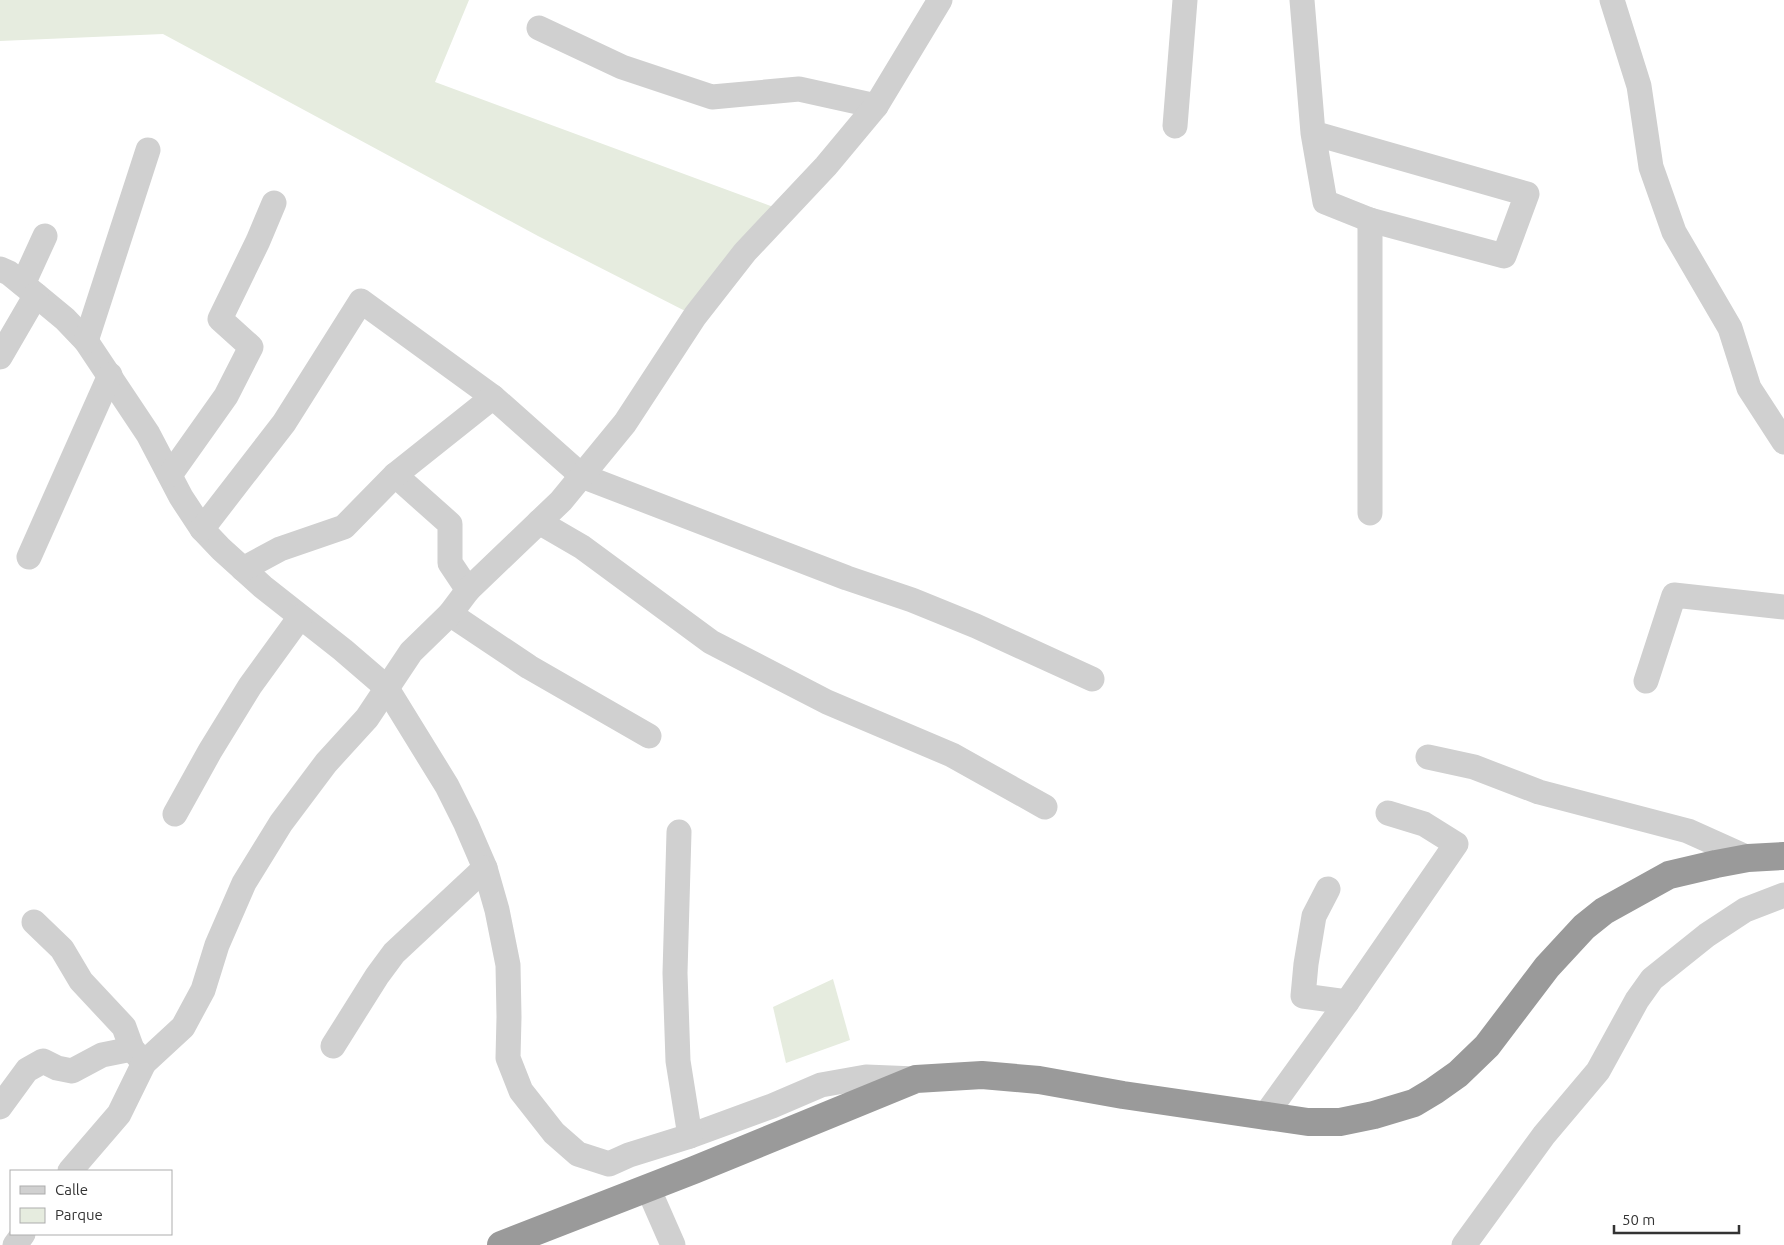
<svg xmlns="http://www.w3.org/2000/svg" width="1784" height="1245" font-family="Ubuntu,sans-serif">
  <rect width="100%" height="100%" fill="#fff"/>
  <!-- green -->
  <g fill="#e6ecdf">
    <polygon points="0,0 469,0 435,82 784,211 695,316 538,236 163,34 0,41"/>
    <polygon points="833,979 850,1040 786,1063 773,1007"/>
  </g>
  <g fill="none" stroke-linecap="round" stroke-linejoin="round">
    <!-- minor -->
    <g stroke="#d0d0d0" stroke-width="25">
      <polyline points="1302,0 1313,133 1325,202 1370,220 1504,256 1527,194 1313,133"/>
      <polyline points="1612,0 1639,86 1651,167 1674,232 1730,328 1749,388 1784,442"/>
      <polyline points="539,28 622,67 712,97 799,89 876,106"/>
      <polyline points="1175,126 1185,0"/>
      <polyline points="0,269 9,273 36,295 65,319 86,341 148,434 181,497 202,529 221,549 263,587 343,650 386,687 447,786 466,824 485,868 497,910 508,965 509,1017 508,1058 521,1091 554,1133 578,1154 609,1164 629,1155 690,1136 772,1106 821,1085 866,1077 916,1079"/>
      <polyline points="23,284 45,236"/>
      <polyline points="86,341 148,150"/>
      <polyline points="0,357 36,295"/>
      <polyline points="170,475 226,396 251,347 220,319 258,241 274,203"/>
      <polyline points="395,475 450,524 450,563 468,590"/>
      <polyline points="1370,513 1370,220"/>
      <polyline points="539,522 582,547 711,642 827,702 952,755 1045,807"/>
      <polyline points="202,529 284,423 361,301 493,397"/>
      <polyline points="29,557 110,375"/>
      <polyline points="243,569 280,549 344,527 395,475 493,397 582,476 847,578 912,600 976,626 1092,679"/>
      <polyline points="450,614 529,667 649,736"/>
      <polyline points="1646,681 1674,595 1784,607"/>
      <polyline points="1428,757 1474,767 1539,792 1688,831 1748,858"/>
      <polyline points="175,814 210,751 250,686 300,617"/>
      <polyline points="679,832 675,973 678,1061 690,1136"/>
      <polyline points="1328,889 1314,916 1306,964 1303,996 1347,1002"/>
      <polyline points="34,922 62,949 81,981 124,1027 132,1049 144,1063"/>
      <polyline points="333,1046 377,976 394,953 485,868"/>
      <polyline points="0,1107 27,1070 43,1061 57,1068 72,1071 102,1055 132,1049"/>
      <polyline points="1264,1117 1347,1002 1456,844 1424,824 1388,813"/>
      <polyline points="70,1171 119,1114 144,1063 183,1027 203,990 217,945 244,883 281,823 326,763 367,718 411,652 450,614 468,590 561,501 625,423 695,316 745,252 826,166 876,106 940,0"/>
      <polyline points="648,1188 673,1245"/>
      <polyline points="15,1245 23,1234"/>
      <polyline points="1464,1245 1544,1135 1598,1071 1637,1000 1652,979 1707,935 1745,910 1784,895"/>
    </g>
    <!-- highway -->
    <polyline stroke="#9a9a9a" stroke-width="28" points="501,1245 694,1170 916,1079 982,1075 1039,1080 1123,1095 1308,1122 1340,1122 1374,1115 1414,1103 1434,1091 1458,1074 1487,1046 1547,967 1584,927 1604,911 1669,875 1716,864 1748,858 1784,856"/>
  </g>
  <!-- legend -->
  <rect x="10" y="1170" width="162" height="65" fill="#ffffff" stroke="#adadad"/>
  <rect x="20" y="1186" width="25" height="8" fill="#d0d0d0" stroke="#adadad"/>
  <text x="55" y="1195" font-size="15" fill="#333333">Calle</text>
  <rect x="20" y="1208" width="25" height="15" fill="#e6ecdf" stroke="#adadad"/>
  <text x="55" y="1220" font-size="15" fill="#333333">Parque</text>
  <!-- scale -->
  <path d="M1614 1225v8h125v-8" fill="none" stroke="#333333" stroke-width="2.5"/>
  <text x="1622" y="1225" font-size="15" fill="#333333" stroke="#ffffff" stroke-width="4" paint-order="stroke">50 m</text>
</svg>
